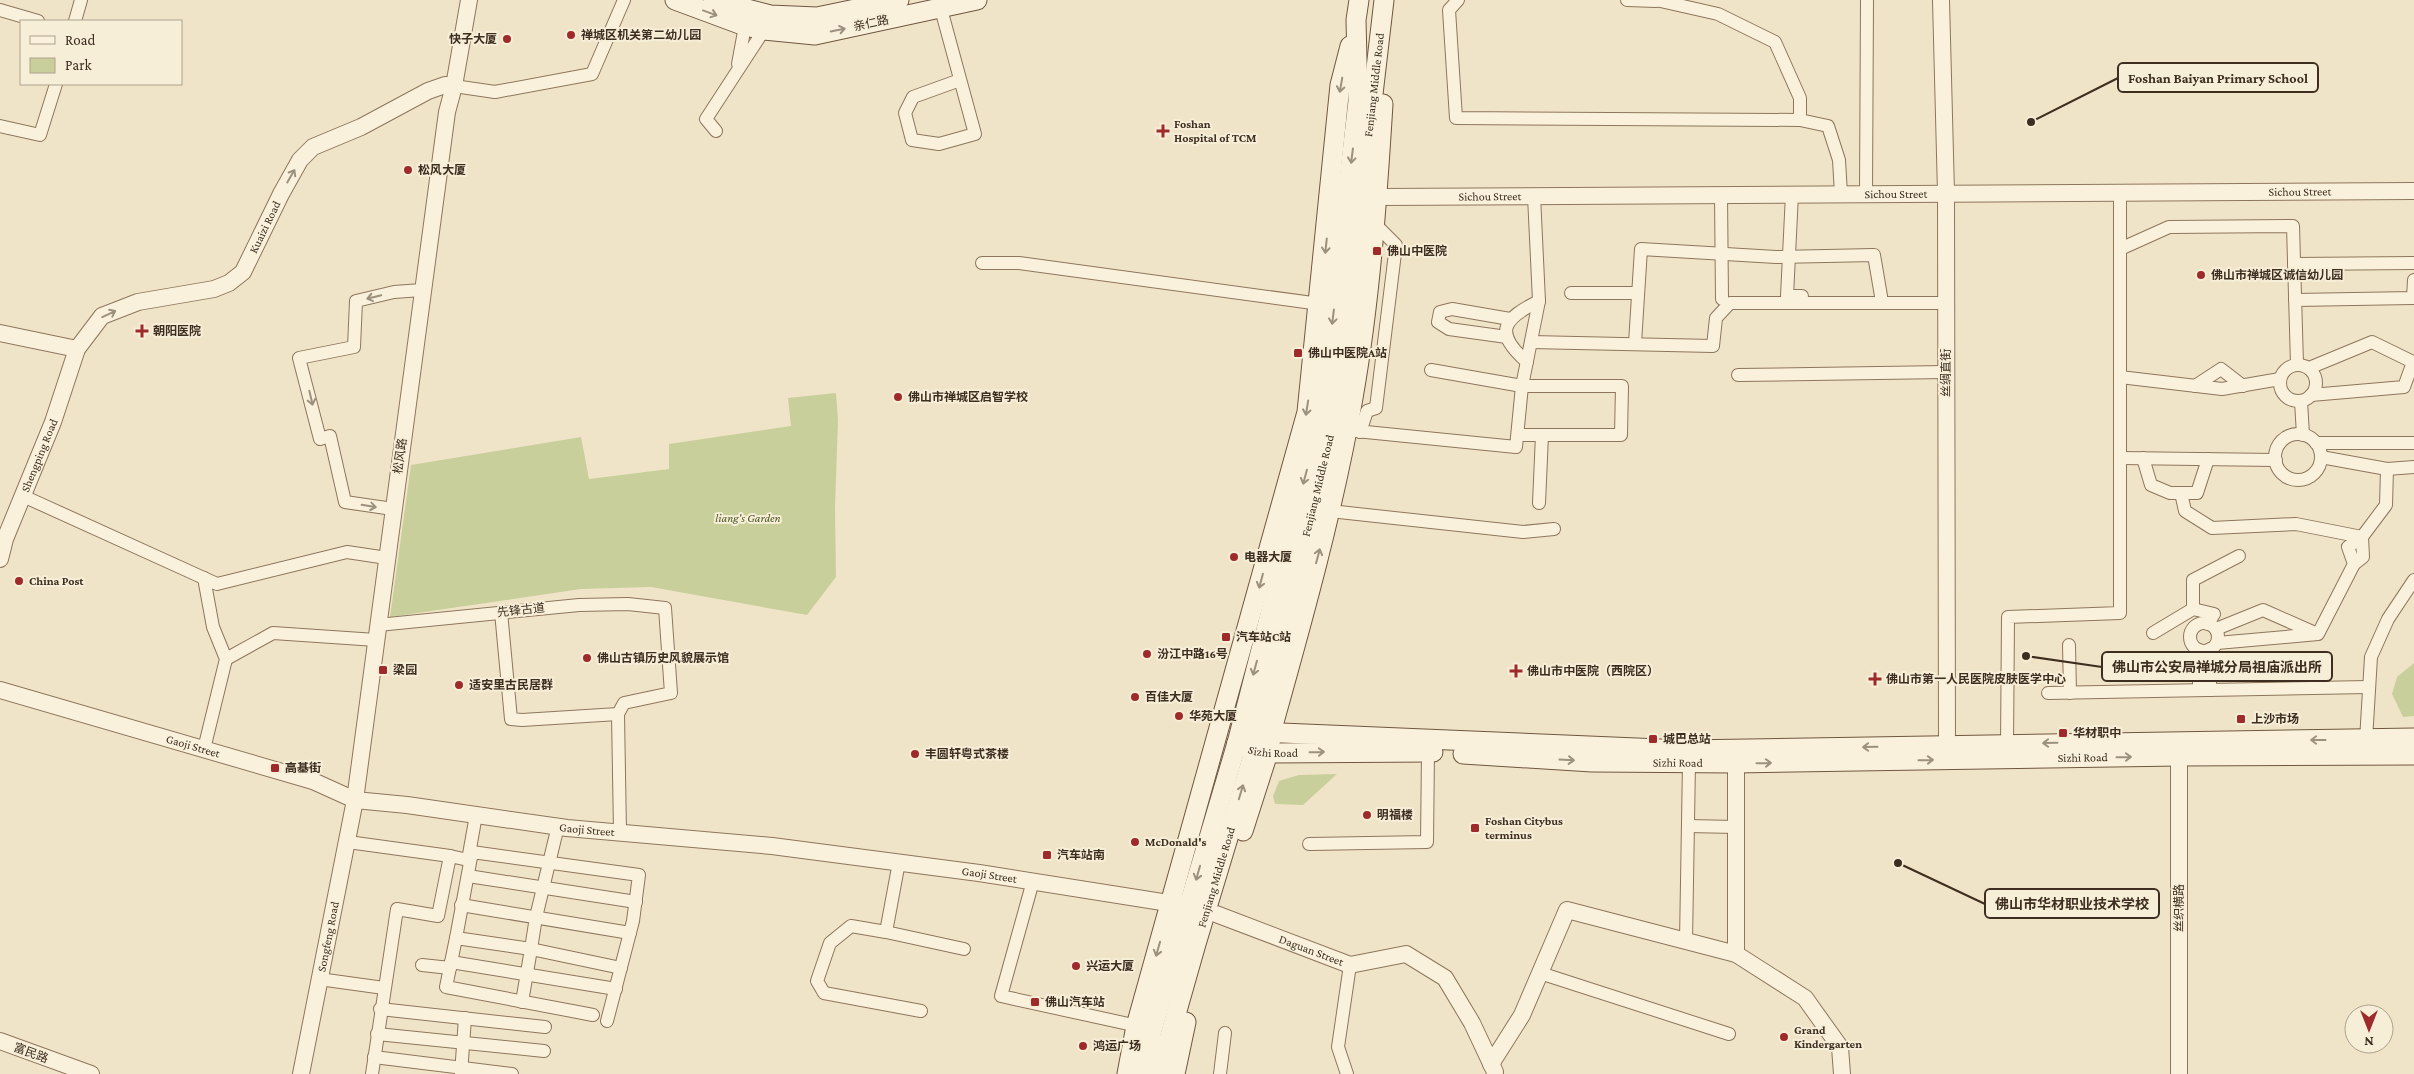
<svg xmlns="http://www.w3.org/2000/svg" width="2414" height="1074" font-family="'Crimson Pro','Noto Sans SC',serif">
  <rect width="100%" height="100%" fill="#f0e4c8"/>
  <!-- green -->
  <g fill="#c9cf9b">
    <polygon points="836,393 838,420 835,508 836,577 807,615 651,587 581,589 390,617 411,465 581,437 589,479 669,469 669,444 791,426 788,398"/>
    <polygon points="2414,663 2414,716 2403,717 2392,694 2397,677"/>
    <polygon points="1337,774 1303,805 1275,804 1273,796 1279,781 1299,775"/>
  </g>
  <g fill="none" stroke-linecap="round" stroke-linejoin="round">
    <defs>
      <g id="minor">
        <polyline points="1458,0 1449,10 1456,118 1800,120"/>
        <polyline points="1627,0 1656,1"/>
        <polyline points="1656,0 1718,14 1775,42 1800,98 1800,120 1828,126 1839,160 1841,194"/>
        <polyline points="941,9 975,134 939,144 912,140 905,113 913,97 960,80"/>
        <polyline points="0,10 38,21"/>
        <polyline points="75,21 81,0"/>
        <polyline points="738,64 745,26"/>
        <polyline points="454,86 495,92 592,74 624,0"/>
        <polyline points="0,126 40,135 56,84"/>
        <polyline points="716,131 706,119 764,30"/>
        <polyline points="1866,193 1867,0"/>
        <polyline points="1721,194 1722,299"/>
        <polyline points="1792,194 1787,296 1802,296"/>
        <polyline points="2120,249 2169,227 2293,226 2297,364"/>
        <polyline points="982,263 1019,263 1320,304"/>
        <polyline points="2294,264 2414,263"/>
        <polyline points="1571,293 1638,293"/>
        <polyline points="2295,300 2413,298 2414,280"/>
        <polyline points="1507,337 1449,329 1438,322 1440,312 1452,309 1510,319"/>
        <polyline points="1531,342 1713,346 1716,318 1730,303 1946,303"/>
        <polyline points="1635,343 1641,249 1776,257 1874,255 1881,296"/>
        <path d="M1527,362c-34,-30 -24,-43 12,-61"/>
        <circle cx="2298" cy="383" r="18"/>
        <polyline points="2309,368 2372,342 2413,362 2404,387 2311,395"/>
        <polyline points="1431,370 1522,386 1622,386 1621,435 1518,435"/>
        <polyline points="1738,375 1946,372"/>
        <polyline points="2120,377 2222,389 2280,379"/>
        <polyline points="2195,386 2221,369 2243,386"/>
        <polyline points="2301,401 2303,435"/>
        <polyline points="1346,430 1516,447 1522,386 1539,301 1534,196"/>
        <polyline points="1360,432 1367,411 1376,408 1396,245 1375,224"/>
        <circle cx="2298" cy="457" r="23"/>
        <polyline points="2316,443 2414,443"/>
        <polyline points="2321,457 2387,469 2386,505 2362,537 2363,557 2354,564"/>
        <polyline points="2120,458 2276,460"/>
        <polyline points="2143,458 2151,485 2170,493 2197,493 2208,459"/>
        <polyline points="2387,469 2414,467"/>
        <polyline points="2181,493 2185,511 2212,528 2296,524 2362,537"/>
        <polyline points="23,496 217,584 347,552 387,558"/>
        <polyline points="1539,503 1542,435"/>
        <polyline points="393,509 345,502 330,436 320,439 299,358 354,347 356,301 394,292 422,290"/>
        <polyline points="1330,511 1523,532 1554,529"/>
        <polyline points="2193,609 2193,580 2239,556"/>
        <polyline points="501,612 511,719 522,720 618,714"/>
        <circle cx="2204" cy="637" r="14"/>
        <polyline points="378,625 579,605 628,604 665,608 671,693 624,703 618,714 620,832"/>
        <polyline points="2216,629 2263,610 2315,633"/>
        <polyline points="2153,633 2193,609 2214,614 2208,624"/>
        <polyline points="2217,643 2318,634 2354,564 2348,547 2362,537"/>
        <polyline points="2069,645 2070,693"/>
        <polyline points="2210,649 2210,690"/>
        <polyline points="2199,650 2199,690"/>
        <polyline points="226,659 273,633 376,640"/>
        <polyline points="2048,693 2368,687"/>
        <polyline points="2366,740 2371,657 2388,619 2414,580"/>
        <polyline points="2007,745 2008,617 2120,613 2120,192"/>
        <polyline points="204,749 226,659 213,627 204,578"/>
        <polyline points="558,826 536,917 531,949 621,968"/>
        <polyline points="1688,826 1736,827"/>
        <polyline points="348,842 450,856"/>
        <polyline points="1309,844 1427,842 1428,752"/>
        <polyline points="899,862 886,932 851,926 830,943 817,981 824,993 921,1011"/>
        <polyline points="468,876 636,902"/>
        <polyline points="1033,881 1001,996 1142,1027"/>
        <polyline points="461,905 630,933"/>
        <polyline points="886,932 964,949"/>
        <polyline points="456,938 472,852 639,875 633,921 607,1021"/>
        <polyline points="1686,941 1689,763"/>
        <polyline points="451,962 616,989"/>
        <polyline points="422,965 450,968"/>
        <polyline points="1540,973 1729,1034"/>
        <polyline points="319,979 384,988"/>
        <polyline points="522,1002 531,949 456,938 446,987 593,1015"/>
        <polyline points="380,1009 545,1027"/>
        <polyline points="377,1034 544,1051"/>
        <polyline points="374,1057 512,1074"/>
        <polyline points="372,1074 397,909 438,916 450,856 468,860 476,815"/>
        <polyline points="461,1074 465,1018"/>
        <polyline points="1220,1074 1225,1033"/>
        <polyline points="1347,1074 1338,1047 1350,965"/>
      </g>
      <g id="tertiary">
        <polyline points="1941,0 1946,193 1947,746"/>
        <path id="s1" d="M1378,197l1036,-6"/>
        <polyline points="0,333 77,349"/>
        <path id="s2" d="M0,559l5,-20 48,-117 24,-73 25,-33 36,-14 76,-13 15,-6 14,-11 38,-78 19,-34 13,-13 48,-20 67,-36 17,-6 9,1"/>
        <path id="s3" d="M0,690l313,91 42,19 52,5 160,23 205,18 207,27 202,32"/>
        <polyline points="2179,744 2179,1074"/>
        <path id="s4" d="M1216,914l134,51 56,-11 39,24 27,45 23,49"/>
        <polyline points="1736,954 1736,763"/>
        <polyline points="0,1041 91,1074"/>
        <polyline points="1491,1064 1522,1015 1567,910 1736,954 1805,998 1840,1047 1842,1074"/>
        <path id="s5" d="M301,1074l54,-274 92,-688 7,-26 15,-86"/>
      </g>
      <g id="secondary">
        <polyline points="675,0 745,26 764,30 815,35 977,0"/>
        <polyline points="713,0 770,15 817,17 899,0"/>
        <polyline points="1237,743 1260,732 1684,750 2414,738"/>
        <path id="s6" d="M1237,743l17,8 14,2 165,-1"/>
        <path id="s7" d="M1463,754l129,8 144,1 443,-7 235,-1"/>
        <path d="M1243,831l25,-78 6,-31c30,-107 60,-215 79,-324 17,-97 24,-196 30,-294"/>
        <polyline points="1127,1074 1136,1026 1307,412 1340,85 1350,46"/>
        <polyline points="1143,1074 1152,1030 1237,743 1322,412 1358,101 1356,20 1359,0"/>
        <path id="s8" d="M1159,1074l37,-130 64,-212 1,-14 75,-307 48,-411"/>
        <polyline points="1175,1074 1186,1022"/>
      </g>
    </defs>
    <!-- minor casing -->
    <use href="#minor" stroke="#8d765c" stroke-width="14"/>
    <!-- tertiary casing -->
    <use href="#tertiary" stroke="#8d765c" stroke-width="18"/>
    <!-- secondary casing -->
    <use href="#secondary" stroke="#6f573f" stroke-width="21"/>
    <!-- minor -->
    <use href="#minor" stroke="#faf1dc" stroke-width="12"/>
    <!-- tertiary -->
    <use href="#tertiary" stroke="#faf1dc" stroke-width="16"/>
    <!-- secondary -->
    <use href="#secondary" stroke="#faf1dc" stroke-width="19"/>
  </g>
  <!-- one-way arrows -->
  <defs><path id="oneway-shaft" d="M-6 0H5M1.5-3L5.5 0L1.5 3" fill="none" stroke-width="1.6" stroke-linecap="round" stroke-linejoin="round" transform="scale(1.25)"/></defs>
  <g stroke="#9c907e">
    <use href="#oneway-shaft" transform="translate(710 13) rotate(20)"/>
    <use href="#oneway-shaft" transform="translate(838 30) rotate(-12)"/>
    <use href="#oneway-shaft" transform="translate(1341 85) rotate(100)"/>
    <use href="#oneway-shaft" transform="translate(1352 156) rotate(97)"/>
    <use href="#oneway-shaft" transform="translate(291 176) rotate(-60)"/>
    <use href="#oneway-shaft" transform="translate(1326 246) rotate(96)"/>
    <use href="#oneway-shaft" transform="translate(374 297) rotate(167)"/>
    <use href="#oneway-shaft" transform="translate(109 314) rotate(-25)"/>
    <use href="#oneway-shaft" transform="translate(1333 317) rotate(97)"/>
    <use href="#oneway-shaft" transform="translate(311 398) rotate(77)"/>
    <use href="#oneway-shaft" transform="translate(1307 408) rotate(99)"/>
    <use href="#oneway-shaft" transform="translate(1305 477) rotate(105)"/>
    <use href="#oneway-shaft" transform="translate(369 506) rotate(9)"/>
    <use href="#oneway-shaft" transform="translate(1318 556) rotate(-75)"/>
    <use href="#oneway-shaft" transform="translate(1261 581) rotate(105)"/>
    <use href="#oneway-shaft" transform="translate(1255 668) rotate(105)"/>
    <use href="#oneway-shaft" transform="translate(2318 740) rotate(180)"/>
    <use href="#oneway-shaft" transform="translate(2050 743) rotate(179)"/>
    <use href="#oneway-shaft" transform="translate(1870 747) rotate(179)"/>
    <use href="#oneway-shaft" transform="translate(1317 752) rotate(-1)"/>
    <use href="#oneway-shaft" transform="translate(2124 757) rotate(-1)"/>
    <use href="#oneway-shaft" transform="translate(1567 760) rotate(3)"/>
    <use href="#oneway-shaft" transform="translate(1926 760) rotate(-1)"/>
    <use href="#oneway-shaft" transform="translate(1764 763) rotate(-1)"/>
    <use href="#oneway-shaft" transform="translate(1241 792) rotate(-73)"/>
    <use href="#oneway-shaft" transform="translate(1198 873) rotate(106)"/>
    <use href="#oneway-shaft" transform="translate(1158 949) rotate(106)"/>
  </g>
  <!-- markers -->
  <g fill="#9e2a2b" stroke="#f7eed8" stroke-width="2">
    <circle cx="571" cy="35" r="5"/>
    <circle cx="507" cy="39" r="5"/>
    <path d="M1160.5 123.5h5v5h5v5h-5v5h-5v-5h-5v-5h5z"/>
    <circle cx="408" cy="170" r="5"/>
    <rect x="1372" y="246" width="10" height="10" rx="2.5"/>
    <circle cx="2201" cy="275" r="5"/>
    <path d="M139.5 323.5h5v5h5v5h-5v5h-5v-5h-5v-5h5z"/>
    <rect x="1293" y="348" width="10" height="10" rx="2.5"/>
    <circle cx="898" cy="397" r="5"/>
    <circle cx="1234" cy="557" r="5"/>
    <circle cx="19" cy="581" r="5"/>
    <rect x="1221" y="632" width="10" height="10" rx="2.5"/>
    <circle cx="1147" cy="654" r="5"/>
    <circle cx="587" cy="658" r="5"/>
    <rect x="378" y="665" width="10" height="10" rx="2.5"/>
    <path d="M1513.5 663.5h5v5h5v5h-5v5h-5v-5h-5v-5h5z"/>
    <path d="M1872.5 671.5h5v5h5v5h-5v5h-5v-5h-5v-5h5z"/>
    <circle cx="459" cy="685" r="5"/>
    <circle cx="1135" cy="697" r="5"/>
    <circle cx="1179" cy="716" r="5"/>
    <rect x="2236" y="714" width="10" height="10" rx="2.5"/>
    <rect x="2058" y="728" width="10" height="10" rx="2.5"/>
    <rect x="1648" y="734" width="10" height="10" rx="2.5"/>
    <circle cx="915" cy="754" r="5"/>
    <rect x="270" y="763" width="10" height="10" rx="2.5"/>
    <circle cx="1367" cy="815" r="5"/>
    <rect x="1470" y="823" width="10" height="10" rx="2.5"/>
    <circle cx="1135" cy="842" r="5"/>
    <rect x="1042" y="850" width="10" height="10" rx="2.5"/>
    <circle cx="1076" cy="966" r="5"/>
    <rect x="1030" y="997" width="10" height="10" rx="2.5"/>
    <circle cx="1784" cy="1037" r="5"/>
    <circle cx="1083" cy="1046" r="5"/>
  </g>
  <g text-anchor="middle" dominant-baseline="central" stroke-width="4" stroke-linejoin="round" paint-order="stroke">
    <!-- street labels -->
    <g font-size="12" fill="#3d2e20" stroke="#f7eed8">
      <text transform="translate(871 23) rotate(-12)">亲仁路</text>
      <text stroke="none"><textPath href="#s8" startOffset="1015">Fenjiang Middle Road</textPath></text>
      <text stroke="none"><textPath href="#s1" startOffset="922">Sichou Street</textPath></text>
      <text stroke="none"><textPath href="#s1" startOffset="518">Sichou Street</textPath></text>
      <text stroke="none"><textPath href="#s1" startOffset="112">Sichou Street</textPath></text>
      <text stroke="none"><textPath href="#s2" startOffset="465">Kuaizi Road</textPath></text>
      <text transform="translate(1946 373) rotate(-90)">丝绸直街</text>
      <text stroke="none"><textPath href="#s2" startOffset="111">Shengping Road</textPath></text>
      <text transform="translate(400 456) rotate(-82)">松风路</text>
      <text stroke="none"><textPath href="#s8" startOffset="610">Fenjiang Middle Road</textPath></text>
      <text transform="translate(521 610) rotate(-6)">先锋古道</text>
      <text stroke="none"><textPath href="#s3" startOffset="201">Gaoji Street</textPath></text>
      <text stroke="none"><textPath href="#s6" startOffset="38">Sizhi Road</textPath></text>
      <text stroke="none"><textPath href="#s7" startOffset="620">Sizhi Road</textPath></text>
      <text stroke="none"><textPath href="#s7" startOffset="215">Sizhi Road</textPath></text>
      <text stroke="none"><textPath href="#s3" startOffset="606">Gaoji Street</textPath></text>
      <text stroke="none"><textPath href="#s3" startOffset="1011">Gaoji Street</textPath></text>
      <text stroke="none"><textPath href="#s8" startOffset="205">Fenjiang Middle Road</textPath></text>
      <text transform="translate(2179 908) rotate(-90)">丝织横路</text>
      <text stroke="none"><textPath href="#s5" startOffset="140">Songfeng Road</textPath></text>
      <text stroke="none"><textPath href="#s4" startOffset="102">Daguan Street</textPath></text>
      <text transform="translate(31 1053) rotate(20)">富民路</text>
    </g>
    <!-- poi labels -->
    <g font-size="12" font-weight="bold" fill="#3d2e20" stroke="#f7eed8" text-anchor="start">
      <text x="581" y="35">禅城区机关第二幼儿园</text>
      <text x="497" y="39" text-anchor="end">快子大厦</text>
      <text x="1174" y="124">Foshan<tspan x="1174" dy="14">Hospital of TCM</tspan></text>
      <text x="418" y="170">松风大厦</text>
      <text x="1387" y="251">佛山中医院</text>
      <text x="2211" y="275">佛山市禅城区诚信幼儿园</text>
      <text x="153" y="331">朝阳医院</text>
      <text x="1308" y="353">佛山中医院A站</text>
      <text x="908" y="397">佛山市禅城区启智学校</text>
      <text x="1244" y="557">电器大厦</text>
      <text x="29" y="581">China Post</text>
      <text x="1236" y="637">汽车站C站</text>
      <text x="1157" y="654">汾江中路16号</text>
      <text x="597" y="658">佛山古镇历史风貌展示馆</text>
      <text x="393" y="670">梁园</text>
      <text x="1527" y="671">佛山市中医院（西院区）</text>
      <text x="1886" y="679">佛山市第一人民医院皮肤医学中心</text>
      <text x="469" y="685">适安里古民居群</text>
      <text x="1145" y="697">百佳大厦</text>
      <text x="1189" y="716">华苑大厦</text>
      <text x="2251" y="719">上沙市场</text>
      <text x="2073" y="733">华材职中</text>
      <text x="1663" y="739">城巴总站</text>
      <text x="925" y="754">丰圆轩粤式茶楼</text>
      <text x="285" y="768">高基街</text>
      <text x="1377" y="815">明福楼</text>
      <text x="1485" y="821">Foshan Citybus<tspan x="1485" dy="14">terminus</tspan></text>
      <text x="1145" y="842">McDonald's</text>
      <text x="1057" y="855">汽车站南</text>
      <text x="1086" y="966">兴运大厦</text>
      <text x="1045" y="1002">佛山汽车站</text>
      <text x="1794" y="1030">Grand<tspan x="1794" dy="14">Kindergarten</tspan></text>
      <text x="1093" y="1046">鸿运广场</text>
    </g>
    <!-- park labels -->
    <g font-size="12" font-style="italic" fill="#4d5a26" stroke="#f7eed8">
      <text x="748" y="518">liang's Garden</text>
    </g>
  </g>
  <!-- callouts -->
  <path fill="none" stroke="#3d2e20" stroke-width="2" d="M2031 122L2118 78M2026 656L2102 667M1898 863L1985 904"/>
  <g fill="#3d2e20" stroke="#f7eed8" stroke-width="2">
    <circle cx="2031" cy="122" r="5"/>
    <circle cx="2026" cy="656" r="5"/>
    <circle cx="1898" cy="863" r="5"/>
  </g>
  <g fill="#f7eed8" stroke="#3d2e20" stroke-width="2">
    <rect x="2118" y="63" width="200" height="29" rx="5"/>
    <rect x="2102" y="652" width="230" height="29" rx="5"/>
    <rect x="1985" y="889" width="174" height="29" rx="5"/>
  </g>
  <g font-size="14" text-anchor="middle" font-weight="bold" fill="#3d2e20">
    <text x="2218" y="83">Foshan Baiyan Primary School</text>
    <text x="2217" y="672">佛山市公安局禅城分局祖庙派出所</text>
    <text x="2072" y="909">佛山市华材职业技术学校</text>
  </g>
  <!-- legend -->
  <rect x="20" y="20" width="162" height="65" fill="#f7eed8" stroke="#ada18e"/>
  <rect x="30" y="36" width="25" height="8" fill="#faf1dc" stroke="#ada18e"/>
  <text x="65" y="45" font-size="15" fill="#3d2e20">Road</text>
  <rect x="30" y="58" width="25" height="15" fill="#c9cf9b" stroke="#ada18e"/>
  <text x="65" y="70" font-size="15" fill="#3d2e20">Park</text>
  <!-- north arrow -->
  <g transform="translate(2369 1029) rotate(180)"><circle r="24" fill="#f7eed8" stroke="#ada18e"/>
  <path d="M0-4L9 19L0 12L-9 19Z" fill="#9e2a2b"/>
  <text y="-8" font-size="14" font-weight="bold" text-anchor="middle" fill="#3d2e20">N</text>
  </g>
</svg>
